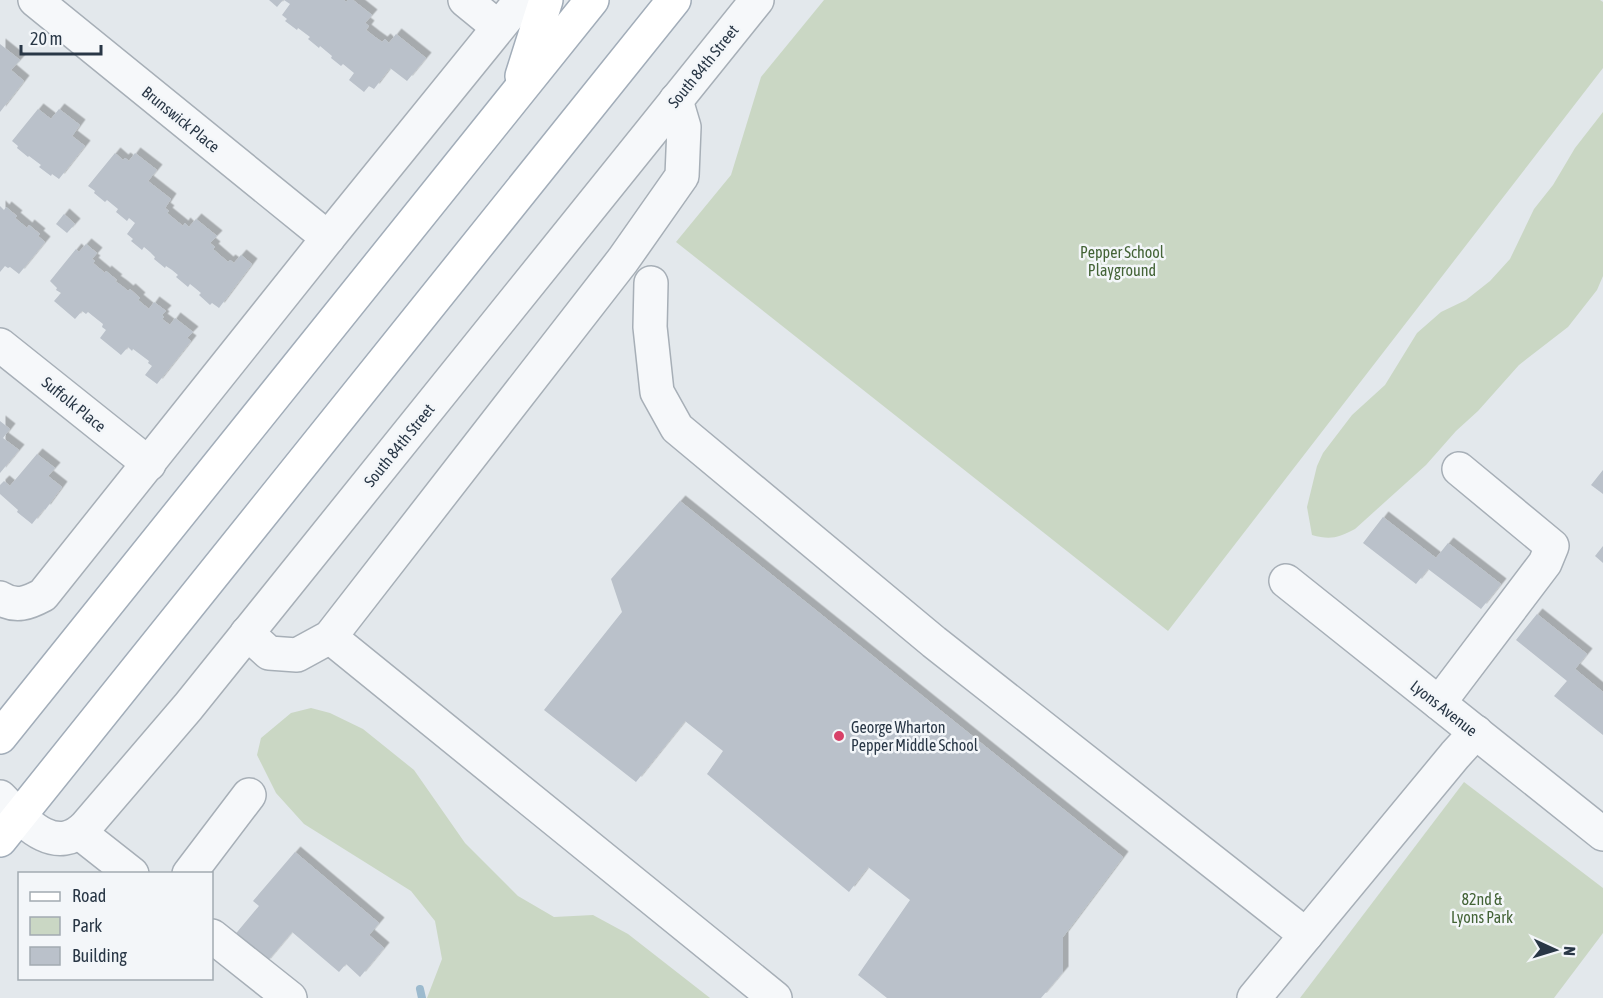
<svg xmlns="http://www.w3.org/2000/svg" width="1603" height="998" font-family="'Asap Condensed',sans-serif">
  <defs>
    <filter id="shadow"><feDropShadow dx="5.5" dy="-5.5" stdDeviation="0" flood-color="#0004"/></filter>
  </defs>
  <rect width="100%" height="100%" fill="#e3e8ec"/>
  <!-- green -->
  <g fill="#cad7c4">
    <polygon points="824,0 1600,0 1603,2 1603,68 1168,631 676,242 731,175 761,77"/>
    <path d="M1603,112v164l-6,14 -29,37 -49,38 -41,46 -22,20 -30,34 -71,64c-17,9 -25,11 -43,6l-5,-28 10,-41 6,-13 29,-38 33,-30 32,-52 24,-21 25,-12 24,-19 20,-22 24,-50 19,-24 22,-37z"/>
    <polygon points="311,708 330,713 363,729 414,770 465,843 518,896 554,917 593,915 628,934 710,998 427,998 442,959 435,921 411,891 304,824 276,793 257,755 261,738 291,713"/>
    <polygon points="1464,782 1603,888 1603,933 1554,998 1300,998"/>
  </g>
  <g fill="none" stroke-linecap="round" stroke-linejoin="round">
    <!-- stream -->
    <polyline stroke="#9cbace" stroke-width="8" points="420,989 422,998"/>
  </g>
  <!-- building -->
  <g fill="#bac1ca" filter="url(#shadow)">
    <polygon points="269,0 283,0 277,7"/>
    <polygon points="284,0 344,0 346,2 348,0 353,0 372,15 365,23 369,26 366,30 375,37 382,42 385,39 389,43 396,34 426,58 407,81 390,68 374,89 369,86 364,92 349,80 354,73 343,64 341,66 331,58 332,56 320,46 319,48 308,39 310,37 298,28 297,30 285,21 287,19 282,15 290,4"/>
    <polygon points="0,44 20,60 11,70 24,81 0,112"/>
    <polygon points="38,109 51,119 59,109 80,125 72,136 85,146 59,179 52,174 51,176 39,167 41,165 29,156 28,157 17,148 18,146 12,141"/>
    <polygon points="115,153 123,160 125,158 129,161 135,153 157,170 148,181 171,199 165,208 169,211 167,213 183,226 185,223 189,227 196,219 217,236 210,243 215,247 213,249 228,262 230,260 234,263 241,255 252,264 219,308 212,303 210,305 199,295 201,293 195,288 190,284 188,287 176,277 178,275 172,270 166,266 165,268 154,259 155,257 150,252 144,247 142,250 131,241 133,239 127,234 135,223 129,218 127,221 116,212 118,209 107,200 105,202 94,193 95,191 88,186"/>
    <polygon points="0,206 4,210 6,207 17,216 15,218 27,228 29,225 40,234 38,236 45,242 19,274 10,267 8,268 5,266 0,272"/>
    <polygon points="64,214 75,224 67,233 56,224"/>
    <polygon points="86,244 97,253 92,259 95,261 93,263 105,273 106,271 117,280 115,281 122,286 128,291 130,289 140,298 138,300 149,309 154,302 166,311 162,315 164,317 162,319 170,325 175,318 193,332 187,338 191,341 157,384 145,375 152,366 148,363 149,361 133,349 132,351 128,347 121,355 100,338 106,330 102,327 103,324 88,312 86,314 82,311 75,319 54,301 61,293 56,290 57,288 50,281 76,249 79,252"/>
    <polygon points="0,421 10,429 3,438 19,450 0,473"/>
    <polygon points="37,454 55,468 48,476 62,487 45,510 44,509 32,524 17,512 18,510 0,494 0,485 4,481 10,486"/>
    <polygon points="1603,470 1603,494 1591,485"/>
    <polygon points="680,501 1123,857 1063,937 1063,972 1041,998 887,998 858,975 910,900 868,867 849,892 707,774 723,751 685,721 636,782 544,710 622,612 611,579"/>
    <polygon points="1383,517 1436,558 1448,543 1501,584 1481,609 1428,569 1416,584 1363,543"/>
    <polygon points="1603,546 1603,563 1595,556"/>
    <polygon points="1537,614 1587,654 1575,669 1603,692 1603,735 1554,696 1567,681 1516,640"/>
    <polygon points="295,852 379,923 369,935 384,948 360,977 346,964 339,972 292,932 265,964 233,937 259,906 253,901"/>
  </g>
  <g fill="none" stroke-linecap="round" stroke-linejoin="round">
    <defs>
      <g id="minor">
        <polyline points="35,0 328,238"/>
        <polyline points="465,0 498,27"/>
        <polyline points="651,283 650,327 657,392 677,428 934,642 1306,935"/>
        <polyline points="0,345 149,464"/>
        <polyline points="1286,581 1603,834"/>
        <path d="M0,598c16,10 28,5 43,-3l285,-357 193,-238"/>
        <polyline points="247,633 269,653 297,655 330,637 623,260 682,176 684,127 676,100"/>
        <polyline points="330,637 775,998"/>
        <polyline points="1439,703 1545,563 1552,546 1459,469"/>
        <path d="M0,797c22,22 54,62 86,29l102,-119 569,-707"/>
        <polyline points="80,833 132,874"/>
        <polyline points="189,874 249,795"/>
        <polyline points="212,936 290,998"/>
        <polyline points="1254,998 1455,755 1476,732"/>
      </g>
      <g id="major">
        <polyline points="522,76 546,0"/>
        <polyline points="0,737 592,0"/>
        <polyline points="0,840 674,0"/>
      </g>
    </defs>
    <!-- minor casing -->
    <use href="#minor" stroke="#a7afb7" stroke-width="36"/>
    <!-- major casing -->
    <use href="#major" stroke="#a2adb9" stroke-width="36"/>
    <!-- minor -->
    <use href="#minor" stroke="#f6f8fa" stroke-width="33"/>
    <!-- major -->
    <use href="#major" stroke="#fff" stroke-width="33"/>
  </g>
  <!-- markers -->
  <circle fill="#d84168" stroke="#f3f6f9" stroke-width="2" cx="839" cy="736" r="6"/>
  <g text-anchor="middle" dominant-baseline="central" stroke-width="5" stroke-linejoin="round" paint-order="stroke">
    <!-- street labels -->
    <g font-size="16" fill="#293746" stroke="#f3f6f9">
      <text transform="translate(703 66) rotate(-51)">South 84th Street</text>
      <text transform="translate(181 119) rotate(39)">Brunswick Place</text>
      <text transform="translate(74 404) rotate(39)">Suffolk Place</text>
      <text transform="translate(399 445) rotate(-51)">South 84th Street</text>
      <text transform="translate(1444 708) rotate(38)">Lyons Avenue</text>
    </g>
    <!-- park labels -->
    <g font-size="16" fill="#436336" stroke="#f3f6f9">
      <text x="1122" y="252">Pepper School<tspan x="1122" dy="18">Playground</tspan></text>
      <text x="1482" y="899">82nd &amp;<tspan x="1482" dy="18">Lyons Park</tspan></text>
    </g>
    <!-- poi labels -->
    <g font-size="16" fill="#293746" stroke="#f3f6f9" text-anchor="start">
      <text x="851" y="727">George Wharton<tspan x="851" dy="18">Pepper Middle School</tspan></text>
    </g>
  </g>
  <!-- legend -->
  <rect x="18" y="872" width="195" height="108" fill="#f3f6f9" stroke="#a2aab1" stroke-width="1.5"/>
  <rect x="30" y="892" width="30" height="9" fill="#ffffff" stroke="#a2aab1" stroke-width="1.5"/>
  <text x="72" y="902" font-size="18" fill="#293746">Road</text>
  <rect x="30" y="917" width="30" height="18" fill="#cad7c4" stroke="#a2aab1" stroke-width="1.5"/>
  <text x="72" y="932" font-size="18" fill="#293746">Park</text>
  <rect x="30" y="947" width="30" height="18" fill="#bac1ca" stroke="#a2aab1" stroke-width="1.5"/>
  <text x="72" y="962" font-size="18" fill="#293746">Building</text>
  <!-- north arrow -->
  <g transform="translate(1555 950) rotate(94)" stroke="#f3f6f9" stroke-width="4.5" paint-order="stroke">
  <path d="M0-4.5L10 22L0 15L-10 22Z" fill="#293746"/>
  <text y="-9" font-size="16" font-weight="bold" text-anchor="middle" fill="#293746">N</text>
  </g>
  <!-- scale -->
  <path d="M21 45v9h80v-9" fill="none" stroke="#293746" stroke-width="3"/>
  <text x="30" y="45" font-size="18" fill="#293746" stroke="#f3f6f9" stroke-width="4.5" paint-order="stroke">20 m</text>
</svg>
